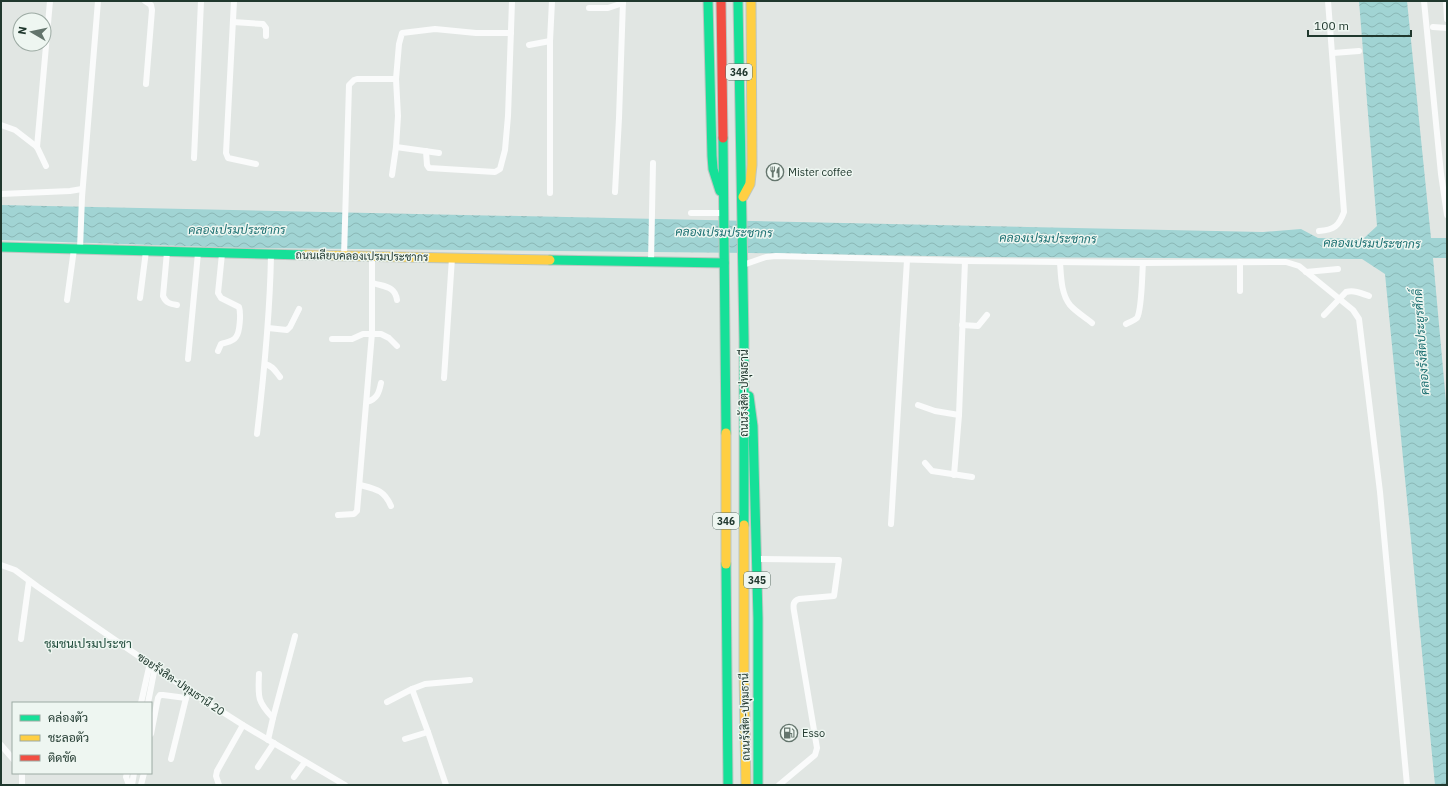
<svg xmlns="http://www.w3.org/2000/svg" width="1448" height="786" font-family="'IBM Plex Sans',Sarabun,sans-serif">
  <defs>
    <pattern id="water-waves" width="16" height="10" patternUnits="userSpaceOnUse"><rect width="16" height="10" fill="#a1d4d4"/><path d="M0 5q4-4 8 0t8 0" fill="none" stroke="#8ab7b6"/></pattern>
  </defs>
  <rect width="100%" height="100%" fill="#e1e6e3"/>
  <!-- water -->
  <polygon fill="url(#water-waves)" points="1359,1 1407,1 1431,238 1447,238 1447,258 1433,258 1447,413 1447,785 1435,785 1385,274 1362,259 992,257 750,253 246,248 1,240 1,205 1263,232 1301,229 1318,238 1363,239 1377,226"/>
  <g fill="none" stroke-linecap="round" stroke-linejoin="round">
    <defs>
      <g id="fast">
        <polyline points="708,1 712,156 713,169 720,191"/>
        <polyline points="738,1 744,339 744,525"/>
        <polyline points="723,138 726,433"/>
        <polyline points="1,247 305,255"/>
        <polyline points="550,260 724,263"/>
        <polyline points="749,396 753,426 758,618 758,785"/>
        <polyline points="726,564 728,785"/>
      </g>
      <g id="slow">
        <polyline points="743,197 750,184 752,165 751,1"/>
        <polyline points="305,255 550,260"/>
        <polyline points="726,433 726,564"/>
        <polyline points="744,525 744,670 746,785"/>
      </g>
      <polyline id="jam" points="721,1 723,138"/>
    </defs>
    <!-- fast casing -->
    <use href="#fast" stroke="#bcc6c1" stroke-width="11"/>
    <!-- slow casing -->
    <use href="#slow" stroke="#bcc6c1" stroke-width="11"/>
    <!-- jam casing -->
    <use href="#jam" stroke="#bcc6c1" stroke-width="11"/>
    <!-- street -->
    <g stroke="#fafbfb" stroke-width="6">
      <polyline points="145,1 151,5 152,10 146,84"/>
      <polyline points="234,1 226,153 228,158 256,164"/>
      <polyline points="1424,1 1441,174 1447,215"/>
      <polyline points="1446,1 1447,19"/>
      <polyline points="589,8 608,8 623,3"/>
      <polyline points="233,22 263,24 266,28 266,36"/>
      <polyline points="1433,27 1447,28"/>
      <polyline points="529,45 550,41"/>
      <polyline points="1333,53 1359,51"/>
      <polyline points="1,125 15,130 37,147 46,166"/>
      <polyline points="37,147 50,1"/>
      <polyline points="396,147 439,153"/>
      <polyline points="426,151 427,165 429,168 495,172 500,169 505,150 508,116 512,1"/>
      <polyline points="194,158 201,1"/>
      <polyline points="392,175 396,147 398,116 396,79 399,44 402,33 435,29 476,33 511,33"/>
      <polyline points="615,192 619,118 623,1"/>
      <polyline points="550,193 550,41 552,1"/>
      <polyline points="1,194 70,191 82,189"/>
      <polyline points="691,213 724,213"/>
      <path d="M1319,231c15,-1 20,-5 25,-19l-16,-211"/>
      <polyline points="80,249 82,197 98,1"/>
      <path d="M167,252l-4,44c3,7 7,8 14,9"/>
      <polyline points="344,256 349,85 354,80 357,79 396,79"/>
      <polyline points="651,262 653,163"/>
      <path d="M1060,262c1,14 1,32 10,43 6,7 15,12 22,18"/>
      <polyline points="743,265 766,257 776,256 965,261 1143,263 1286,262 1299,266 1353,310 1359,319 1380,492 1407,785"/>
      <polyline points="1306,272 1338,269"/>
      <path d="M373,283c12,4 22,3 24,17"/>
      <polyline points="1240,291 1240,262"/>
      <polyline points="140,298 146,251"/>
      <polyline points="67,300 74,249"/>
      <path d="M1324,315l22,-23c8,-2 15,1 23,4"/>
      <path d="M1126,324c3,-2 8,-3 11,-6 5,-8 5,-44 6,-55"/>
      <polyline points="962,325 978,326 987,315"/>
      <polyline points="268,328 287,330 290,327 299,309"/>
      <polyline points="332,339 352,339 363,334 381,334 389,338 397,346"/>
      <path d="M218,351l3,-7c5,-2 12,-2 15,-7 4,-5 5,-24 3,-30l-18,-9 -3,-5 4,-39"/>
      <polyline points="188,359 198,253"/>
      <path d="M265,364c8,2 10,7 15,13"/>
      <polyline points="444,378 452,258"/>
      <path d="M367,402c10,-3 12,-9 14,-19"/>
      <polyline points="918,405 935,411 959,415"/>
      <path d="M257,434c7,-60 13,-119 14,-179"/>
      <polyline points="925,463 932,471 972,477"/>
      <polyline points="954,475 959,415 965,261"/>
      <path d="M360,485c16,4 24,5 31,21"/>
      <polyline points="338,515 354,514 357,511 372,333 372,256"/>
      <polyline points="891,524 907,260"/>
      <path d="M756,559l83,1 -5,36 -35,3c-6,2 -6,6 -5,12l23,137 -2,7 -36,30"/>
      <polyline points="1,565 15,570 38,587 188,690 243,725 345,785"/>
      <polyline points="21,639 29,581"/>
      <path d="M259,674c-1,23 -2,27 14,44l-5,22"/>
      <polyline points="412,689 425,684 470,680"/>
      <polyline points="387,702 412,689 428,732 446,785"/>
      <polyline points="141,703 150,663"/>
      <polyline points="148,703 155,667"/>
      <polyline points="273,718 295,636"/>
      <polyline points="151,734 158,698 160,695 163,695 186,698"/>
      <polyline points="405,739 428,732"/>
      <polyline points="1,745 13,759"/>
      <polyline points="171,759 188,690"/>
      <polyline points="258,767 274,743"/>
      <polyline points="127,773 126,777 129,785"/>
      <polyline points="294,777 305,762"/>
      <polyline points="22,785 22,773"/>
      <polyline points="132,785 134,773"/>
      <polyline points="141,785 144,773"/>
      <polyline points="219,785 216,776 217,771 243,725"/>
    </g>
    <!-- fast -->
    <use href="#fast" stroke="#16e098" stroke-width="9"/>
    <!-- slow -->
    <use href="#slow" stroke="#ffcf43" stroke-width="9"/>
    <!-- jam -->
    <use href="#jam" stroke="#f24e42" stroke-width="9"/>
  </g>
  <!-- icons -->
  <defs>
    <symbol id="restaurant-ring" viewBox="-11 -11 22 22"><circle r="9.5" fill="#eef6f1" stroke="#64756d" stroke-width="1.5"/><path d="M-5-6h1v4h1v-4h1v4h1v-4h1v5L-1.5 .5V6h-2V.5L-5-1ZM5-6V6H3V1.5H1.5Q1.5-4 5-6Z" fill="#64756d"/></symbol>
    <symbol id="fuel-ring" viewBox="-11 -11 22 22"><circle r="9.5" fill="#eef6f1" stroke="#64756d" stroke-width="1.5"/><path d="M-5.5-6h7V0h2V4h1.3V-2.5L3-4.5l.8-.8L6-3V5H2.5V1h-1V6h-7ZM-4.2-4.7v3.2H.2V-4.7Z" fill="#64756d"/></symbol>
  </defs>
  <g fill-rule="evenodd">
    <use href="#restaurant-ring" x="765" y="162" width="20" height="20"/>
    <use href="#fuel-ring" x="779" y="723" width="20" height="20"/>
  </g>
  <g text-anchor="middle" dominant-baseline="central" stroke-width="3" stroke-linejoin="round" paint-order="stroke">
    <!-- shield labels -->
    <g fill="#eef6f1" stroke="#5e7168" stroke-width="1">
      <rect x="726" y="64" width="26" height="16" rx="3"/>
      <rect x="713" y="513" width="26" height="16" rx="3"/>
      <rect x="744" y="572" width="26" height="16" rx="3"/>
    </g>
    <g font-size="10" font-weight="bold" fill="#20382e">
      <text x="739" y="72">346</text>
      <text x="726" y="521">346</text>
      <text x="757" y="580">345</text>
    </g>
    <!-- poi labels -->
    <g font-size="11" fill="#20382e" stroke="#eef6f1" text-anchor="start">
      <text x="788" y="172">Mister coffee</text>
      <text x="802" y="733">Esso</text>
    </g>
    <!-- street labels -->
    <g font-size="11" fill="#20382e" stroke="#eef6f1">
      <text transform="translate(362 256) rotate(1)">ถนนเลียบคลองเปรมประชากร</text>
      <text transform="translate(744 393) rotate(-90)">ถนนรังสิต-ปทุมธานี</text>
      <text transform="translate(181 684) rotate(34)">ซอยรังสิต-ปทุมธานี 20</text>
      <text transform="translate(745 717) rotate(-91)">ถนนรังสิต-ปทุมธานี</text>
    </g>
    <!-- water labels -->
    <g font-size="12" font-style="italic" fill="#1c7072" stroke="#eef6f1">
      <text x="237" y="229">คลองเปรมประชากร</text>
      <text transform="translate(724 232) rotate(1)">คลองเปรมประชากร</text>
      <text transform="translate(1048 238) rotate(1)">คลองเปรมประชากร</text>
      <text transform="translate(1372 243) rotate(1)">คลองเปรมประชากร</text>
      <text transform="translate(1421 342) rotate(-94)">คลองรังสิตประยูรศักดิ์</text>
    </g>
    <!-- neighbourhood labels -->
    <g font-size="12" fill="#1c4938" stroke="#eef6f1">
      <text x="88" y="643">ชุมชนเปรมประชา</text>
    </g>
  </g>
  <!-- border -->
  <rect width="1448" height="786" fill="none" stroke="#20382e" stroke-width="4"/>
  <!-- legend -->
  <rect x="12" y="702" width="140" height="72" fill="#eef6f1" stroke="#9caaa3"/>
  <rect x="20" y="715" width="20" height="6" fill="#16e098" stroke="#9caaa3"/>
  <text x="48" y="722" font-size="12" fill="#20382e">คล่องตัว</text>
  <rect x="20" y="735" width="20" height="6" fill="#ffcf43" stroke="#9caaa3"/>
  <text x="48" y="742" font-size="12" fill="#20382e">ชะลอตัว</text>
  <rect x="20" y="755" width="20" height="6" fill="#f24e42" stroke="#9caaa3"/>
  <text x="48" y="762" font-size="12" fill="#20382e">ติดขัด</text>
  <!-- north arrow -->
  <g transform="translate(32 32) rotate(279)"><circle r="19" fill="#eef6f1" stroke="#9caaa3"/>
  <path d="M0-3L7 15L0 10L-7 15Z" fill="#64756d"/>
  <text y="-6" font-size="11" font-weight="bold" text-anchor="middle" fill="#20382e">N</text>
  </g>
  <!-- scale -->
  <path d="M1308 30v6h103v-6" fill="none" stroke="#20382e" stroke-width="2"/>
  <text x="1314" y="30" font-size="12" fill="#20382e" stroke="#eef6f1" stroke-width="3" paint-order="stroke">100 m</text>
</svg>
